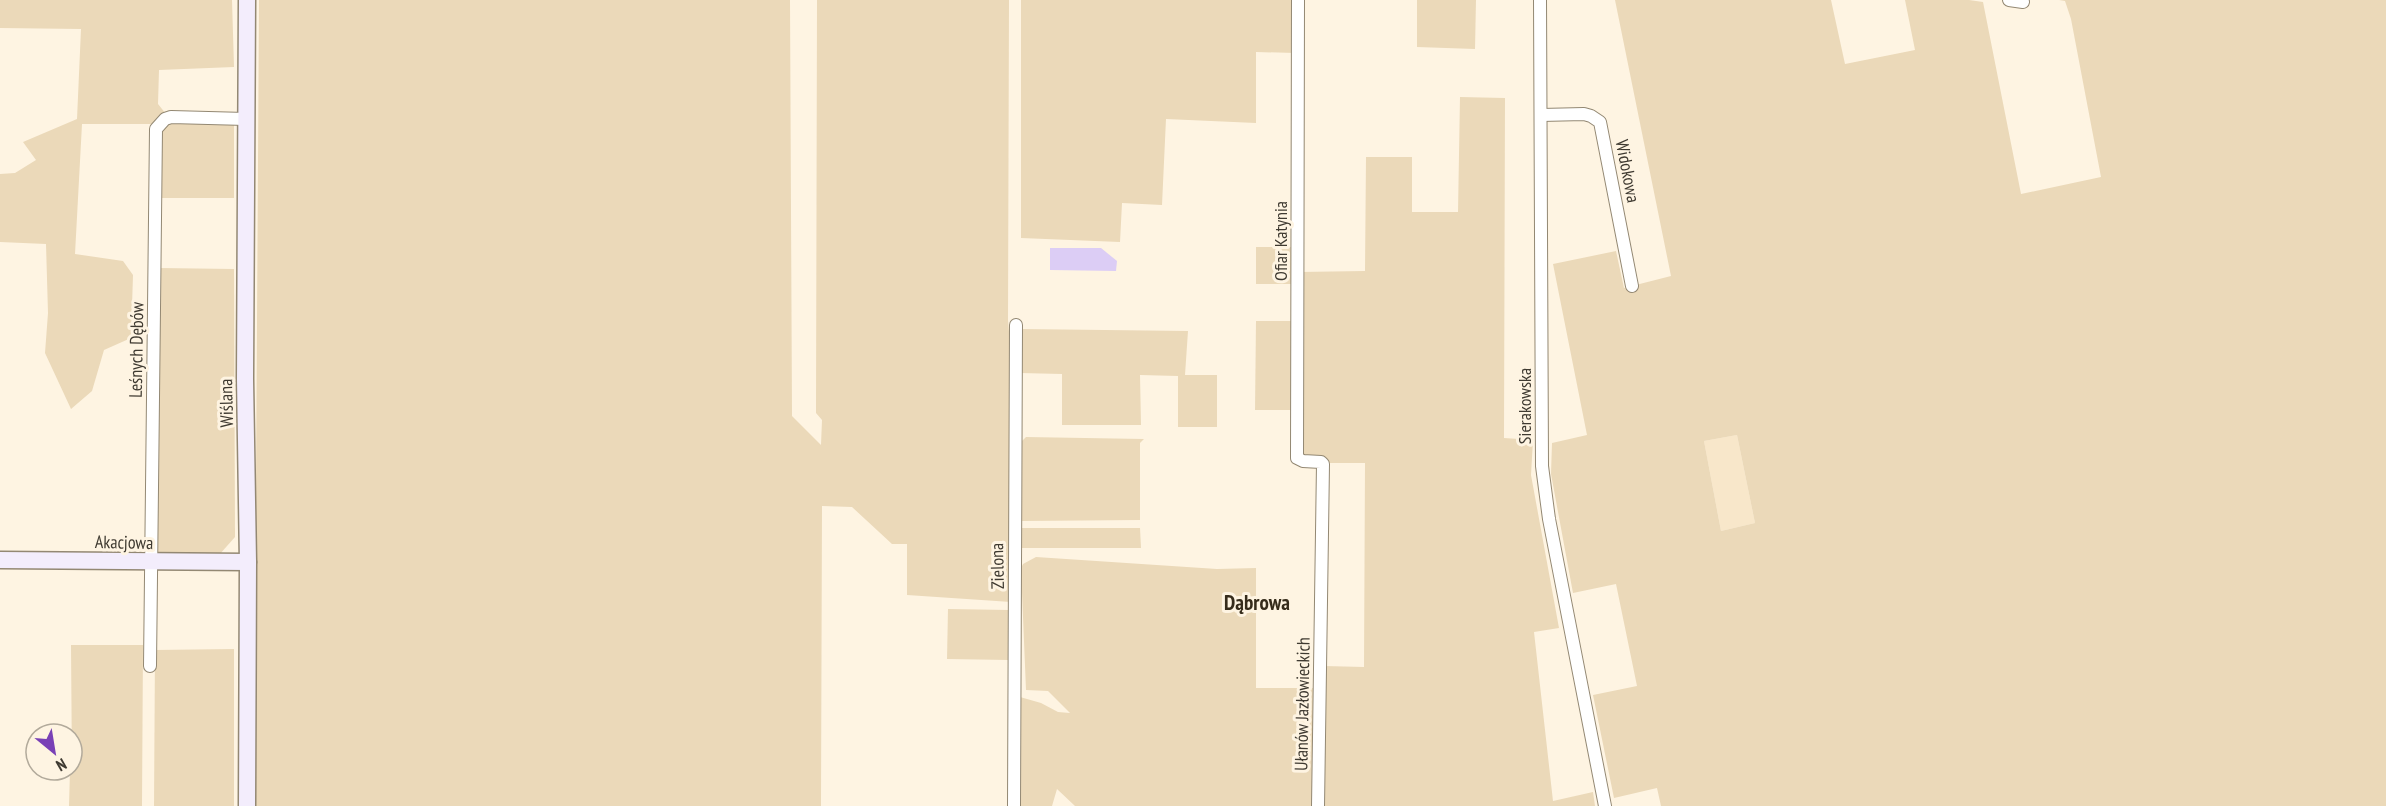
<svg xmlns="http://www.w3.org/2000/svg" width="2386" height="806" font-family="'PT Sans Narrow',sans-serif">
  <rect width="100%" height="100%" fill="#fef4e2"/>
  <!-- built -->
  <polygon fill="#f8e7ca" points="1737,435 1755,523 1721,531 1704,441"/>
  <!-- green -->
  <g fill="#ebd9b9" fill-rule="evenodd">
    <polygon points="0,0 232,0 234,67 159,70 158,104 166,114 152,124 82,124 75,254 123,261 133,275 131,338 104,350 92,391 71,409 45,353 48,313 46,244 0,242 0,174 15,173 36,160 23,142 77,119 81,29 0,28"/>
    <polygon points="259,0 790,0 792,416 821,445 822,420 816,413 817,0 1009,0 1008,320 1012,368 1011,602 907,595 907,544 892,544 852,507 822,506 821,806 254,806"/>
    <polygon points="1021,0 1295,0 1295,53 1256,52 1256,123 1166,119 1162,205 1122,203 1120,242 1021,238"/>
    <polygon points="1417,0 1476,0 1475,49 1417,47"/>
    <path d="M1615,0h216l14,64 70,-14 -10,-50h64l14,2 38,192 80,-17 -30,-158 -6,-18 -6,-1h327v806h-725l-4,-18 -43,10 -21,-103 44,-9 -21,-102 -43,9 -22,-119 1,-31 35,-8 -34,-171 63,-13 8,37 47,-12zM1737,435l18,88 -34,8 -17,-90z"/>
    <polygon points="1460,97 1505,98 1504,438 1533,440 1531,475 1559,628 1534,632 1553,801 1593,792 1595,806 1323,806 1324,666 1364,667 1365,463 1326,463 1299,455 1299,272 1365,271 1366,157 1412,157 1412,212 1458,212"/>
    <polygon points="234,123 234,198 161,198 159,127 164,124"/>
    <polygon points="1256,247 1295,247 1296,284 1256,284"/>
    <polygon points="159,268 234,269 235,537 219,555 158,553"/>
    <polygon points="1256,321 1295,321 1295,410 1255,410"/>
    <polygon points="1021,329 1188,331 1185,375 1217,375 1217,427 1178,427 1178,376 1140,375 1141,425 1062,425 1062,374 1020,373"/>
    <polygon points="1026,437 1144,439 1140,443 1140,520 1022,521 1022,441"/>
    <polygon points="1022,528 1140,528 1141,548 1022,548"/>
    <polygon points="1036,557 1217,569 1256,568 1256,688 1317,688 1314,806 1075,806 1057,789 1052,806 1020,806 1020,697 1041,703 1058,712 1070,713 1048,691 1026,690 1021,568 1023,564"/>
    <polygon points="948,609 1009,610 1009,660 947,659"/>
    <polygon points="71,645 143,645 142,806 69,806 70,770 72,770"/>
    <polygon points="234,649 234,806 154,806 155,650"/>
  </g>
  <!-- water -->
  <polygon fill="#dccdf5" points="1050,248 1101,248 1117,261 1116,271 1050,270"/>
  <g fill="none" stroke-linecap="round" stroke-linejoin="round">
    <defs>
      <g id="street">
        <polyline points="1298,0 1297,458 1303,461 1321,462 1323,464 1318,806"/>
        <polyline points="1540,0 1542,466 1549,519 1605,806"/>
        <polyline points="2009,0 2023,2"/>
        <polyline points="1541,115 1584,114 1591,116 1600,122 1632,286"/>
        <polyline points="150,666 156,129 165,119 171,117 246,119"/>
        <polyline points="1014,806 1016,325"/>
      </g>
      <g id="secondary">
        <polyline points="247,0 245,379 248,562 247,806"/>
        <polyline points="0,560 248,562"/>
      </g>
    </defs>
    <!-- street casing -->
    <use href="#street" stroke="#938873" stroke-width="14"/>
    <!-- secondary casing -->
    <use href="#secondary" stroke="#938873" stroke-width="19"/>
    <!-- street -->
    <use href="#street" stroke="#fff" stroke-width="12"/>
    <!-- secondary -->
    <use href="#secondary" stroke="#f3edfc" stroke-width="16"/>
  </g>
  <g text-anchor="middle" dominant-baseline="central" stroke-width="6" stroke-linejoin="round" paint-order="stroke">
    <!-- street labels -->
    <g font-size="18" fill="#3f3a31" stroke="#fef4e2">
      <text transform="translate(1628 171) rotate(79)">Widokowa</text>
      <text transform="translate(1280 241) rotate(-90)">Ofiar Katynia</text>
      <text transform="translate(136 350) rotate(-89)">Leśnych Dębów</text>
      <text transform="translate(226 403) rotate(-91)">Wiślana</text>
      <text transform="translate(1524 406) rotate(-90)">Sierakowska</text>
      <text transform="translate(124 542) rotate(1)">Akacjowa</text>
      <text transform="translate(997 566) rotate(-91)">Zielona</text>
      <text transform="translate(1302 704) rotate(-89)">Ułanów Jazłowieckich</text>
    </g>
    <!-- quarter labels -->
    <g font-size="21" font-weight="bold" fill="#362c1b" stroke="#fef4e2">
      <text x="1257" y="602">Dąbrowa</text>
    </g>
  </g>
  <!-- north arrow -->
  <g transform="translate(54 752) rotate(150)"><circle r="28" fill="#fef4e2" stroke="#b2aa9b" stroke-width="1.5"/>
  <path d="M0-4.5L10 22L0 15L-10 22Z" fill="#7940b6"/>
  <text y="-9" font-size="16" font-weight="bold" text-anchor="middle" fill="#3f3a31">N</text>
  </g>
</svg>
